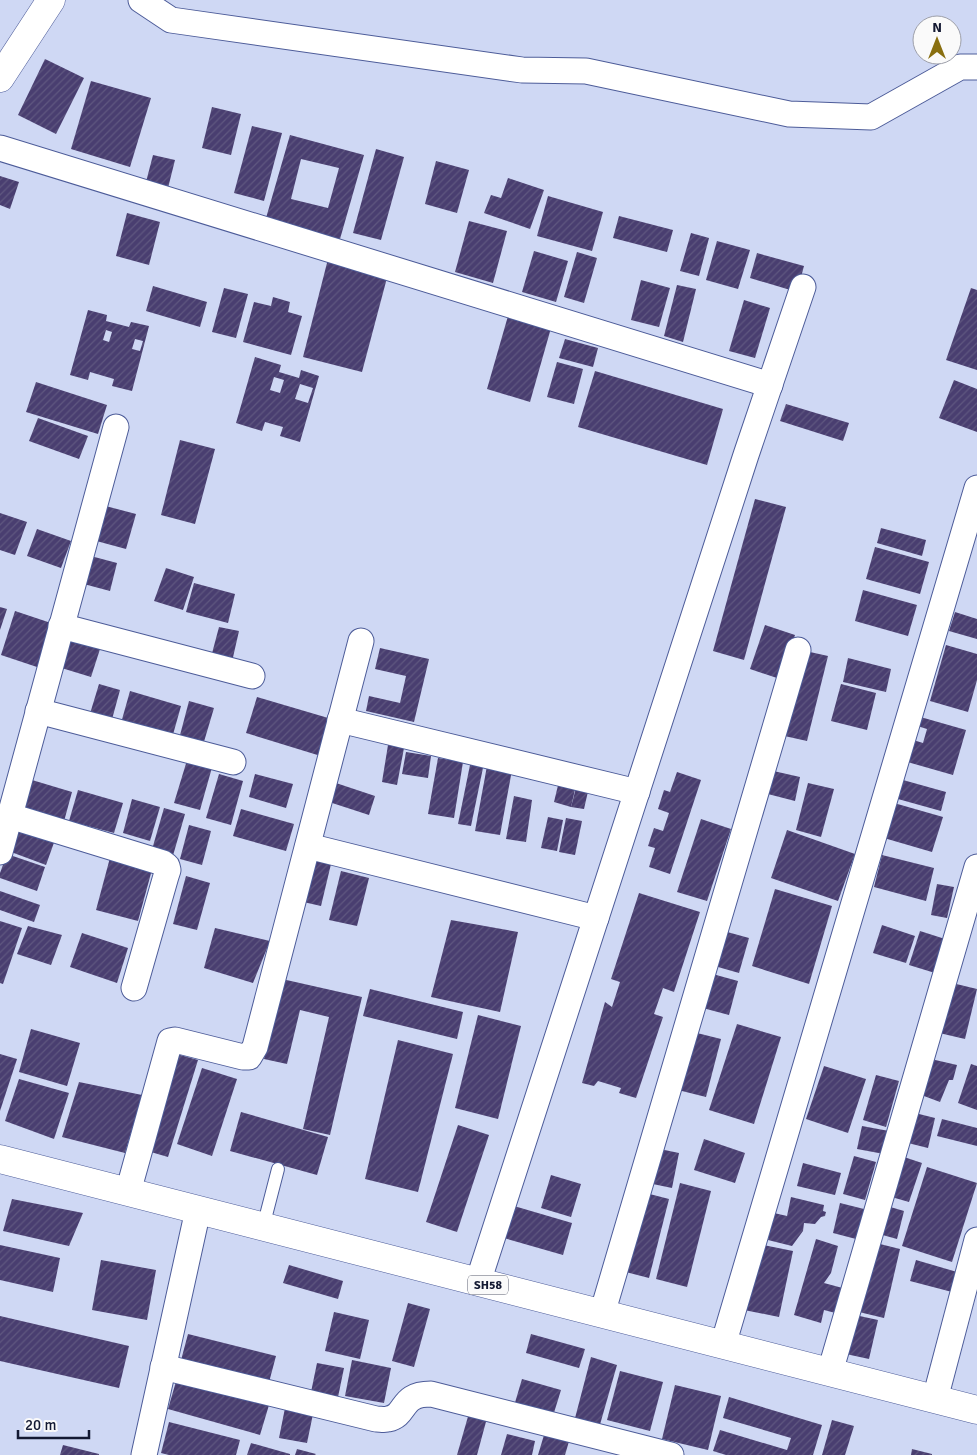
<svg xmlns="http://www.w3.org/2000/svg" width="977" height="1455" font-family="Signika,sans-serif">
  <defs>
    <pattern id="building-hatch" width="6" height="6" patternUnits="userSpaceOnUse" patternTransform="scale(1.25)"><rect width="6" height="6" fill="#493e70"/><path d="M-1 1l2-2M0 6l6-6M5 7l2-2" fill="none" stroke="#5f5780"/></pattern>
  </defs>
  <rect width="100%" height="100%" fill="#cfd8f4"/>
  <!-- building -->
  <g fill="url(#building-hatch)" fill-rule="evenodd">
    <polygon points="45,59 84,78 56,134 18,115"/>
    <polygon points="91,81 151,98 130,167 71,149"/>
    <polygon points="212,107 241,114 231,155 202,148"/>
    <polygon points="252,126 282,133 264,201 234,193"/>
    <path d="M290,135l74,20 -24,84 -74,-21zM301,159l38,9 -11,40 -37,-9z"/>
    <polygon points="376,149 404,157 381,240 353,233"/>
    <polygon points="153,155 175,160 168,188 146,182"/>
    <polygon points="436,161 469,170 457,213 425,204"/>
    <polygon points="0,176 19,182 10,209 0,205"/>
    <polygon points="508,178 544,190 530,229 484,213 491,195 501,198"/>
    <polygon points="548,196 603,212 592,251 537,236"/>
    <polygon points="127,213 160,222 149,265 116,256"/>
    <polygon points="619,216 673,230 667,252 613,238"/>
    <polygon points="469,221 507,231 493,283 455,272"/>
    <polygon points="691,233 709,238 699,276 680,271"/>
    <polygon points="717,241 750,250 738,289 706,280"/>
    <polygon points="534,251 568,261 556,302 522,292"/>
    <polygon points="577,252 597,258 584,303 564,297"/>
    <polygon points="757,253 804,266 797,292 750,278"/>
    <polygon points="328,259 388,274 362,372 303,357"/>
    <polygon points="641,280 670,288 659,327 631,320"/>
    <polygon points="677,285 696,289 683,342 664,336"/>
    <polygon points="153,286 207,302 200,327 146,311"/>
    <polygon points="224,288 248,294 236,338 212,332"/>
    <polygon points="971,288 977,290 977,370 946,360"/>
    <polygon points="273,297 290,302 288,312 302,316 291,355 243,342 254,302 271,306"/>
    <polygon points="744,300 770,308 755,358 729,351"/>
    <path d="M88,310l19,5 -1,6 23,6 2,-5 18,4 -17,65 -20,-5 2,-7 -24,-7 -2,8 -18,-5zM106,330l6,2 -3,10 -6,-2zM135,339l8,2 -3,10 -8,-2z"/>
    <polygon points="508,316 551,328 530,402 487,389"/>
    <polygon points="565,339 598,348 593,367 559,358"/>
    <path d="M255,357l26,8 -2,7 20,6 2,-8 18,6 -19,66 -20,-6 3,-9 -18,-5 -3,9 -26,-8zM274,377l10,3 -4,13 -10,-3zM300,384l13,4 -5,15 -13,-4z"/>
    <polygon points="557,362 583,369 574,404 547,397"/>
    <polygon points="595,371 723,409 707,465 578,427"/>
    <polygon points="954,380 977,389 977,432 939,418"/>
    <polygon points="36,382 107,405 98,434 26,412"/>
    <polygon points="786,404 849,423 843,441 780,421"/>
    <polygon points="38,418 88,436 79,459 29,441"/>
    <polygon points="180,440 215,449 195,524 161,515"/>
    <polygon points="755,499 786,507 744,660 713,651"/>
    <polygon points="98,504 136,514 126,549 89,539"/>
    <polygon points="0,513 27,522 15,555 0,550"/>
    <polygon points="881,528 926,540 922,556 877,543"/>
    <polygon points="37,529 71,541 61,568 27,556"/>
    <polygon points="875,547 929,562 920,594 866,579"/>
    <polygon points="87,555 117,563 110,591 80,583"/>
    <polygon points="166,568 194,577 183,610 154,601"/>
    <polygon points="194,583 235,594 228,623 186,612"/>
    <polygon points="863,590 917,605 908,636 855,621"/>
    <polygon points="0,607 7,609 0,630"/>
    <polygon points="15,611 51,623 37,667 1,655"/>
    <polygon points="955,612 977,619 977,639 949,631"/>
    <polygon points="765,625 795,635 780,679 750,669"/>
    <polygon points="219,627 239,631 231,666 210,661"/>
    <polygon points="65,635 101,646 91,677 55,666"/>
    <polygon points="946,645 977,654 977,680 968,712 930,701"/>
    <polygon points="380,648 429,659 414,722 366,711 369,696 400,703 406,676 375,669"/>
    <polygon points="801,650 828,656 807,741 780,735"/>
    <polygon points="848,658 891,669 886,692 843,682"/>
    <polygon points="99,684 120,690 111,723 89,717"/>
    <polygon points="841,684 876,693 867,730 831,721"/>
    <polygon points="130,691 181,706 172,738 121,723"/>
    <polygon points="257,697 335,720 324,757 246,733"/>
    <polygon points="189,701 214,708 203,745 179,739"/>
    <polygon points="917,716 966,730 953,775 904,761 910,739 923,743 927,729 914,725"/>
    <polygon points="388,745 404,748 397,785 382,782"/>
    <polygon points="406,752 431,756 428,778 402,774"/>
    <polygon points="188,757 213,764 200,810 174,803"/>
    <polygon points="438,758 463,762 454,818 428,814"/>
    <polygon points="471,760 484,763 471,826 458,824"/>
    <polygon points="487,766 512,770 500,835 475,831"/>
    <polygon points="769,770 800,777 795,801 764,793"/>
    <polygon points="677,772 701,780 670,874 649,867 655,848 648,846 654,828 663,831 669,813 658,809 664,790 670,792"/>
    <polygon points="219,774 243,781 231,825 206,818"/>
    <polygon points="255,774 293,784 286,808 249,797"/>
    <polygon points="560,777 577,781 571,807 554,802"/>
    <polygon points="32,780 72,792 63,825 22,813"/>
    <polygon points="903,780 946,792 941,811 898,799"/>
    <polygon points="330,781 375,796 369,815 323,800"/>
    <polygon points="808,783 834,789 821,837 796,830"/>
    <polygon points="577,784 589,787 584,809 571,807"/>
    <polygon points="78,790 123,803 114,833 69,821"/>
    <polygon points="514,796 532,800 526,842 506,839"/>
    <polygon points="132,799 160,807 150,841 123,833"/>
    <polygon points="894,803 943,817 932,852 884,838"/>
    <polygon points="164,808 185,814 172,859 151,853"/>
    <polygon points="241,809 294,824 286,851 233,836"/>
    <polygon points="548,817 563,820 557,851 541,848"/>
    <polygon points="566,818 582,821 575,855 559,852"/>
    <polygon points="701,819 731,829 707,901 677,892"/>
    <polygon points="12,822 56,837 46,865 3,849"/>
    <polygon points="189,825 211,831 202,865 180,859"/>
    <polygon points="787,830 855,854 838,901 771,878"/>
    <polygon points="7,854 45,867 37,891 0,878 0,873"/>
    <polygon points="111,854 153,866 138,921 96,910"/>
    <polygon points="882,855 934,868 926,901 874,887"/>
    <polygon points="308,859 331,864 321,906 299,901"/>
    <polygon points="341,871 369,878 357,926 329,920"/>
    <polygon points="186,876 210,883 197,930 173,924"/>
    <polygon points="937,884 954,887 947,918 931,915"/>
    <polygon points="775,889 832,906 809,984 752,966"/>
    <polygon points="0,891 40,905 34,922 0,910"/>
    <polygon points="639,893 700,912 674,992 663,988 654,1014 663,1017 636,1098 619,1093 621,1088 598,1081 594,1086 582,1083 605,1002 612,1007 620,982 611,979"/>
    <polygon points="451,920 518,932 500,1012 431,997"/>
    <polygon points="0,921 22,928 3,984 0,983"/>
    <polygon points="882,925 915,936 906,963 873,953"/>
    <polygon points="28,926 62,935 51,965 17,954"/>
    <polygon points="215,928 270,941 253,983 204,968"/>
    <polygon points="720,930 749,938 739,973 711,965"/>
    <polygon points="920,931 945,939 935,973 909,965"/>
    <polygon points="82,933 128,948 117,983 70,967"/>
    <polygon points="709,973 738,981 729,1015 699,1007"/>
    <polygon points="282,979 362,997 330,1135 303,1129 329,1017 300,1010 287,1064 264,1059"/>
    <polygon points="948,982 977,989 965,1039 935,1032"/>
    <polygon points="370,989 463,1012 457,1039 363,1016"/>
    <polygon points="478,1015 521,1026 498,1119 455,1108"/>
    <polygon points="737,1024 781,1037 754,1124 709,1110"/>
    <polygon points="31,1029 80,1043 67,1086 19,1072"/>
    <polygon points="689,1031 721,1039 706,1097 674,1089"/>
    <polygon points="398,1040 453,1054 418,1192 365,1179"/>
    <polygon points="173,1053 198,1060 168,1157 144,1150"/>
    <polygon points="0,1054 17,1059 0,1111"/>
    <polygon points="931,1059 957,1065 953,1080 949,1080 940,1102 924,1096 914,1098"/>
    <polygon points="971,1064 977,1066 977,1110 958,1103"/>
    <polygon points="824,1066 866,1079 848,1133 806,1119"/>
    <polygon points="202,1068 237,1079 212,1156 177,1144"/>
    <polygon points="876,1075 899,1081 886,1127 863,1120"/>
    <polygon points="19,1079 69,1093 54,1139 5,1121"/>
    <polygon points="79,1082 142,1095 125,1153 62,1137"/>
    <polygon points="241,1112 328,1137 317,1175 230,1151"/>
    <polygon points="911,1112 935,1118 928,1148 904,1142"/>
    <polygon points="942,1119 977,1128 977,1146 937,1136"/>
    <polygon points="458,1125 489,1135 457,1232 426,1222"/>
    <polygon points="862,1126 889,1131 884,1154 857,1149"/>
    <polygon points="704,1139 745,1153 735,1183 694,1170"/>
    <polygon points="655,1148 679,1153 672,1188 648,1183"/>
    <polygon points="854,1156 876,1162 865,1200 843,1194"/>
    <polygon points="901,1156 922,1163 909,1202 888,1196"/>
    <polygon points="803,1163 841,1173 835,1195 797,1186"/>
    <polygon points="927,1167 977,1183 952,1262 902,1246"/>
    <polygon points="551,1175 581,1184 571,1217 541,1208"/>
    <polygon points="680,1183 711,1191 687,1287 656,1279"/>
    <polygon points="638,1191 669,1199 649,1278 618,1270"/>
    <polygon points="791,1197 824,1205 823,1211 826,1212 825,1216 821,1217 815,1224 804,1223 803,1231 792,1246 768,1240 774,1213 787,1216"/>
    <polygon points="12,1199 83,1213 69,1246 3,1231"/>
    <polygon points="840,1203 864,1209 856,1239 833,1233"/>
    <polygon points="514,1206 572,1223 563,1255 504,1238"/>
    <polygon points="887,1206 904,1211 897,1239 879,1234"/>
    <polygon points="816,1239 838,1246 831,1273 824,1283 850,1290 843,1315 824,1310 821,1323 794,1315"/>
    <polygon points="876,1243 900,1249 884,1318 859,1312"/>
    <polygon points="758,1244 793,1251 779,1317 744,1310"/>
    <polygon points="0,1245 60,1258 53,1292 0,1280"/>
    <polygon points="101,1260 156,1270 147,1320 92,1310"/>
    <polygon points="916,1260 957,1272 952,1292 910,1281"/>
    <polygon points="289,1265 343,1281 338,1299 283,1283"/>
    <polygon points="408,1303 430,1309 414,1367 392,1361"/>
    <polygon points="334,1312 369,1320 360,1359 325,1351"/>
    <polygon points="855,1315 878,1320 869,1359 846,1354"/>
    <polygon points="0,1316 129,1346 119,1388 0,1361"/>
    <polygon points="188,1334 276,1356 268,1386 180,1364"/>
    <polygon points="531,1334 585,1349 579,1368 526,1353"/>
    <polygon points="591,1357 617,1365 599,1428 574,1422"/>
    <polygon points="352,1360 391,1368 384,1403 345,1396"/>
    <polygon points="317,1363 344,1368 337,1402 310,1397"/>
    <polygon points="620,1371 663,1382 650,1431 607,1420"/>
    <polygon points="177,1378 269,1405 260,1435 168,1409"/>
    <polygon points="522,1379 561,1390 553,1416 514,1406"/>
    <polygon points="675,1385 721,1396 708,1450 662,1439"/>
    <polygon points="729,1397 822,1425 813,1455 726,1455 713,1451 720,1430 787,1450 791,1438 723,1418"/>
    <polygon points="285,1408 313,1414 307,1443 279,1438"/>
    <polygon points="469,1413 487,1418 477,1455 457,1455"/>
    <polygon points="832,1420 854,1426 845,1455 822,1455"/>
    <polygon points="169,1422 240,1440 236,1455 169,1455 161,1453"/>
    <polygon points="547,1425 572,1431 565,1455 538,1455"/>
    <polygon points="507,1434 535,1441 532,1455 501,1455"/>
    <polygon points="251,1443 290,1454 290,1455 247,1455"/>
    <polygon points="63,1445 99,1454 99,1455 60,1455"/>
    <polygon points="297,1449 316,1454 315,1455 295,1455"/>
    <polygon points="912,1449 932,1454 932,1455 911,1455"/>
  </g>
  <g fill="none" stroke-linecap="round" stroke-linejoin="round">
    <defs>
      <polyline id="service" points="263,1227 278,1169"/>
      <g id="minor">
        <polyline points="141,0 171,20 522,70 586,71 789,114 871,117 960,67 977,67"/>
        <polyline points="0,148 770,385"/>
        <polyline points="61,626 252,676"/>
        <polyline points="38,711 233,762"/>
        <polyline points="340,720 637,792"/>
        <polyline points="10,816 163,863 167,866 168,870 166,876 134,988"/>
        <polyline points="308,846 596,918"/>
        <polyline points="0,852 116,427"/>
        <polyline points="128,1192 170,1041 175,1040 243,1057 249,1057 255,1047 361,641"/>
        <polyline points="478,1282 746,455 803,287"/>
        <polyline points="602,1314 798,650"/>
        <polyline points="723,1345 977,488"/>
        <path d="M163,1367l213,52c4,0 9,1 12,0 20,-4 11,-25 43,-25l240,61"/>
        <polyline points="830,1372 977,867"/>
        <polyline points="935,1399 977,1240"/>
        <polyline points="144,1455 198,1210"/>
      </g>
      <polyline id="secondary" points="0,78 51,0"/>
      <polyline id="primary" points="0,1159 977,1410"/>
    </defs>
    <!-- service casing -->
    <use href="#service" stroke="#4d5c99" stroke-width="14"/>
    <!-- minor casing -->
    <use href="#minor" stroke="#4d5c99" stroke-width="27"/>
    <!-- secondary casing -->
    <use href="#secondary" stroke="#4d5c99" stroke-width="29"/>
    <!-- primary casing -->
    <use href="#primary" stroke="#4d5c99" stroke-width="29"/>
    <!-- service -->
    <use href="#service" stroke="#fff" stroke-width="12"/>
    <!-- minor -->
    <use href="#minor" stroke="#fff" stroke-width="25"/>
    <!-- secondary -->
    <use href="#secondary" stroke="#fff" stroke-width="28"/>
    <!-- primary -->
    <use href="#primary" stroke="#fff" stroke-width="28"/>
  </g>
  <g text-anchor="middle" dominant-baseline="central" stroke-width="5" stroke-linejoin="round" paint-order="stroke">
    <!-- shield labels -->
    <rect fill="#fafafa" stroke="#585c6e" stroke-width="1" x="468" y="1275.5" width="40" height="19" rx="4"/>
    <g font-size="12" font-weight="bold" fill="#131932">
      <text x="488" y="1285">SH58</text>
    </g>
  </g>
  <!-- north arrow -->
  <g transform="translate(937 40)"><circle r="24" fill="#fafafa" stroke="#9ea0aa"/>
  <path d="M0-4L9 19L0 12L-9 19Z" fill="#896f10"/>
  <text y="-8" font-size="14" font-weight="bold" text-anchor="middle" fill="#131932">N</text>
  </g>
  <!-- scale -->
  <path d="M18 1430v8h71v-8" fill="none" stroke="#131932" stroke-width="2.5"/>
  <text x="25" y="1430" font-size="15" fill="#131932" stroke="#fafafa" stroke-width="4" paint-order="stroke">20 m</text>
</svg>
